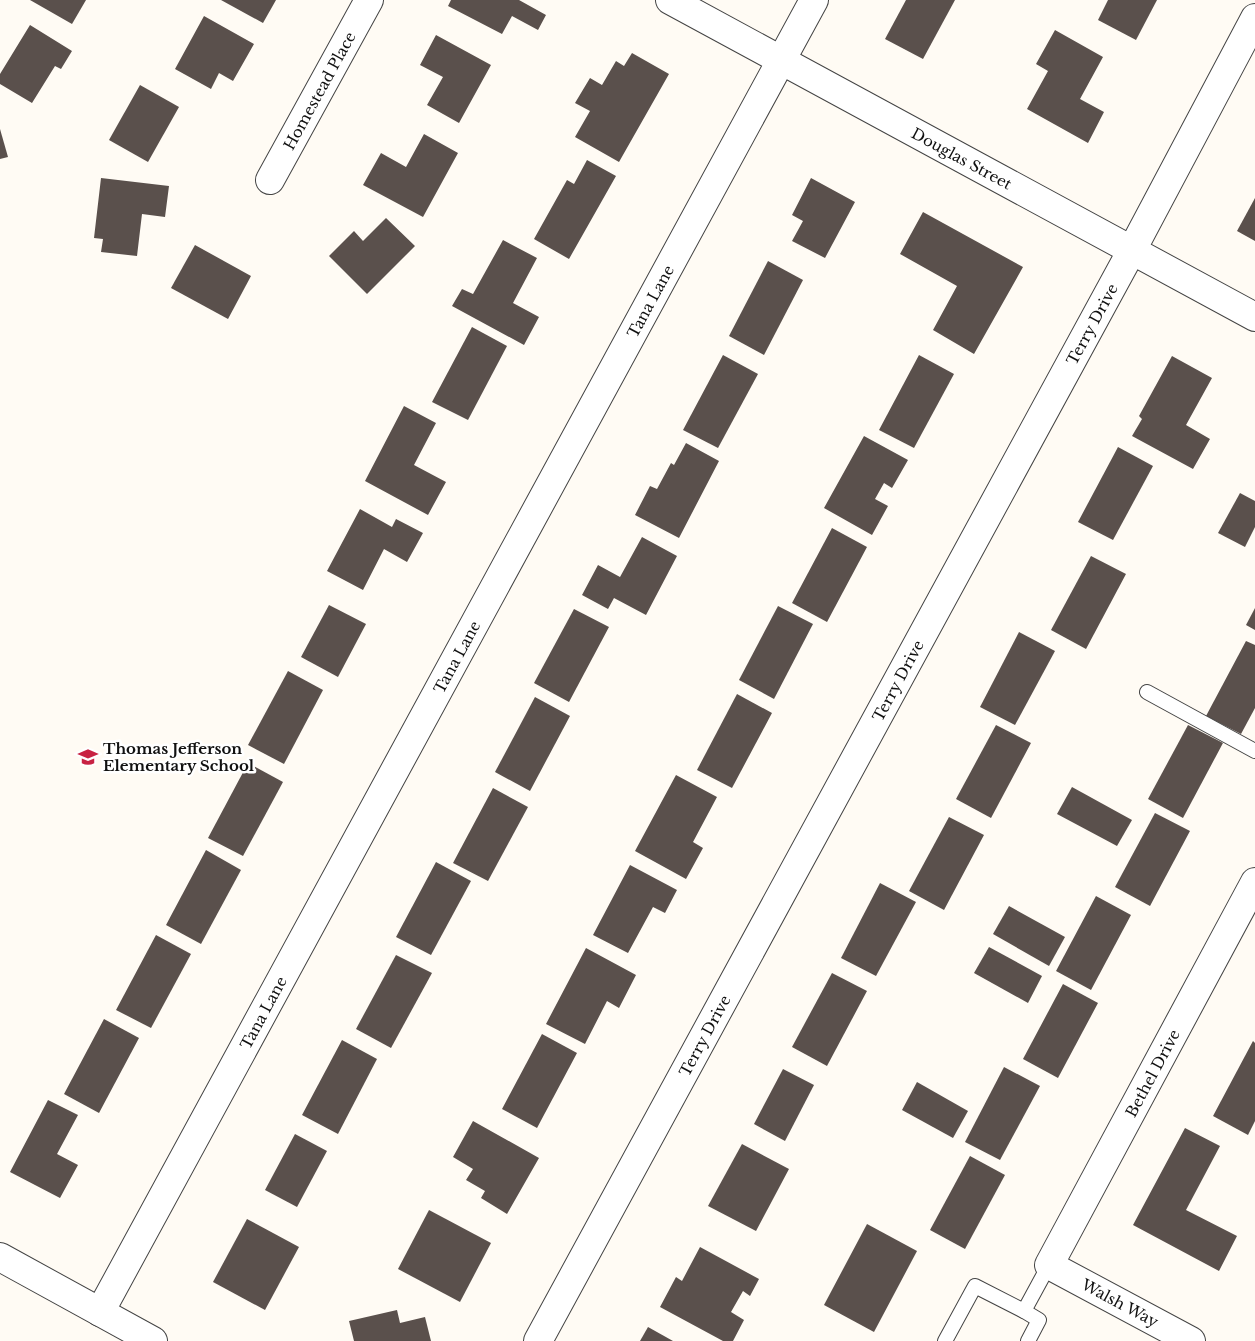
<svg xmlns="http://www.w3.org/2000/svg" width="1255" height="1341" font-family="'Libre Baskerville',serif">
  <rect width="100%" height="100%" fill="#fffbf4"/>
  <!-- building -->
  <g fill="#5a504c">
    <polygon points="30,0 86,0 72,24"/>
    <polygon points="221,0 276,0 263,23"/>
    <polygon points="451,0 519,0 546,15 538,30 512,16 502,34 448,6"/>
    <polygon points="906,0 955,0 923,59 885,39"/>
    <polygon points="1108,0 1157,0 1136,40 1098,20"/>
    <polygon points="204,16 254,44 233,81 219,73 211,89 175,69"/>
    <polygon points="30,25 72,51 61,69 55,66 32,103 0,84 0,74"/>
    <polygon points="1055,30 1103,57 1080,99 1104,112 1088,143 1027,109 1048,71 1036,64"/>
    <polygon points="436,35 491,65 459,123 427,105 443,77 420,65"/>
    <polygon points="632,53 669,74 619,162 575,137 590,111 575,103 590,78 602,85 616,61 624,66"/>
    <polygon points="140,85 179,107 148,162 109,140"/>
    <polygon points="0,129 8,157 0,159"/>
    <polygon points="424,134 458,153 423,217 363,185 381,153 406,167"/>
    <polygon points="587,160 616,176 569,259 534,239 567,180 574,184"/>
    <polygon points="101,178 169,186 165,217 142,214 137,256 101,252 103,239 94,238"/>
    <polygon points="811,178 855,202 825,258 792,241 803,221 792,215"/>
    <polygon points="1255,198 1255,241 1237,231"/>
    <polygon points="923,212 1023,267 974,354 933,330 957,286 900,254"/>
    <polygon points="386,218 415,246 367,294 329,256 354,231 363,241"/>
    <polygon points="503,240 537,258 513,303 539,317 524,345 452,306 462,289 473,294"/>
    <polygon points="195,245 251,276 228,319 171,288"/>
    <polygon points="768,261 803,280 764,355 729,336"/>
    <polygon points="472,327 507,346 468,420 432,402"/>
    <polygon points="723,355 758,374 718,448 683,430"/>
    <polygon points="919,355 954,374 914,448 879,430"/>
    <polygon points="1172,356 1212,378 1186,425 1210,439 1193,469 1132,436 1142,419 1139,416"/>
    <polygon points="404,406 436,423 414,465 446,482 428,515 365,481"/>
    <polygon points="864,436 908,460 892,488 884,483 875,499 888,506 872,535 824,508"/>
    <polygon points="686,443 719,461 679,538 635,515 650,486 657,489 671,463 674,465"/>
    <polygon points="1118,447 1153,466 1113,540 1078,522"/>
    <polygon points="1240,493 1255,501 1255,527 1245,547 1218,533"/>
    <polygon points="360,509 392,527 396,519 423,533 407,562 384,549 363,590 327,571"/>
    <polygon points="832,528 867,547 827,622 792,603"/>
    <polygon points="642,537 677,556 646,615 614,598 608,609 582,595 598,565 620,577"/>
    <polygon points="1091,556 1126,574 1086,649 1051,630"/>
    <polygon points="329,605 366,624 338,677 301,657"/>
    <polygon points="778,606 813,624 774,699 739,680"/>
    <polygon points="1255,608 1255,630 1246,625"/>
    <polygon points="574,609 609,627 569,702 534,683"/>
    <polygon points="1019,632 1055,651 1015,725 980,707"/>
    <polygon points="1246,641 1255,645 1255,708 1241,734 1206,716"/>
    <polygon points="288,671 323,690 284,764 248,745"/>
    <polygon points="737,694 772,713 732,788 697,770"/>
    <polygon points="535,697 570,716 530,791 495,772"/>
    <polygon points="996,725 1031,743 991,818 956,799"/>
    <polygon points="1188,725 1223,743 1183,818 1148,799"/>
    <polygon points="248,763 283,782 243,856 208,838"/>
    <polygon points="676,775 717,797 693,842 703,848 686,879 635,851"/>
    <polygon points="1072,787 1132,820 1117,846 1057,814"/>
    <polygon points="493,788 528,807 488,881 453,863"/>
    <polygon points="1155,813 1190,831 1150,906 1115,887"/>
    <polygon points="949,817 984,835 944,910 909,891"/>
    <polygon points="206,850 241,870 201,944 166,925"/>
    <polygon points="436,862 471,881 431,955 396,937"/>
    <polygon points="630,865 677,890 665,913 653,907 628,953 593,935"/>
    <polygon points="880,883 916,902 876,976 841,958"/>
    <polygon points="1096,896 1131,915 1091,990 1056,971"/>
    <polygon points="1009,906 1065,937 1049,966 993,934"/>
    <polygon points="156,935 191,954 151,1028 116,1010"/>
    <polygon points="989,947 1042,976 1028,1003 974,973"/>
    <polygon points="586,948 636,975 619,1008 607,1001 585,1044 546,1024"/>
    <polygon points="396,955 432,973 391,1048 356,1029"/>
    <polygon points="832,973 867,991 827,1066 792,1047"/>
    <polygon points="1063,984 1098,1003 1058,1078 1023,1059"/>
    <polygon points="104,1019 139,1038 99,1113 64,1094"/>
    <polygon points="542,1034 577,1053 537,1128 502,1109"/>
    <polygon points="342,1040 377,1059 338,1134 302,1115"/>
    <polygon points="1253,1041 1255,1043 1255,1121 1248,1135 1213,1116"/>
    <polygon points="1004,1067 1040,1086 1000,1160 965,1142"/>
    <polygon points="783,1069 814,1085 785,1141 754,1124"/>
    <polygon points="917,1082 968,1111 953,1138 902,1110"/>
    <polygon points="48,1100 78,1115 57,1154 78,1165 60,1198 10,1172"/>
    <polygon points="473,1121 539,1158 507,1214 481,1198 485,1191 466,1180 473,1169 453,1157"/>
    <polygon points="1185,1128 1220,1146 1186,1210 1237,1236 1219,1271 1133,1225"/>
    <polygon points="295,1134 327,1151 297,1207 265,1190"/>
    <polygon points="742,1144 789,1169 756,1231 708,1206"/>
    <polygon points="970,1156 1005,1175 965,1249 930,1230"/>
    <polygon points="429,1210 491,1243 460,1302 398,1269"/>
    <polygon points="247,1219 299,1247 265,1310 213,1282"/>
    <polygon points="867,1224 917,1251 874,1332 824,1305"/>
    <polygon points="700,1247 759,1279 750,1296 743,1291 731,1312 744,1320 733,1341 723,1341 660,1307 676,1277 682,1281"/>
    <polygon points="397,1310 400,1323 425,1317 431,1341 354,1341 349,1321"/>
    <polygon points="648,1327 673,1341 640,1341"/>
  </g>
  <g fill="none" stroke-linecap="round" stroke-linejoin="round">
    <defs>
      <g id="service">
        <polyline points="1147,692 1255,751"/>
        <polyline points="1024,1311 1039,1320 1028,1341"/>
        <polyline points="945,1341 975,1286 1024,1311 1049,1265"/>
      </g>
      <g id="minor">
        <path id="s1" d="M670,0l585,317"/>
        <path id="s2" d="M270,180l99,-180"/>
        <path id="s3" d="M100,1312l714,-1312"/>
        <path id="s4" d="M538,1341l594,-1091 123,-232"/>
        <path id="s5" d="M1191,1341l-142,-76 206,-383"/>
      </g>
      <polyline id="tertiary" points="0,1257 153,1341"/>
    </defs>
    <!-- service casing -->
    <use href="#service" stroke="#444" stroke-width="16"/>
    <!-- minor casing -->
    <use href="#minor" stroke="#444" stroke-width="30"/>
    <!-- tertiary casing -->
    <use href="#tertiary" stroke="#444" stroke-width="30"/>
    <!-- service -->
    <use href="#service" stroke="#fff" stroke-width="14"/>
    <!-- minor -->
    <use href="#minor" stroke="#fff" stroke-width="28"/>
    <!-- tertiary -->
    <use href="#tertiary" stroke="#fff" stroke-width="28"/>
  </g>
  <!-- icons -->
  <defs>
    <symbol id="school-bare" viewBox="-9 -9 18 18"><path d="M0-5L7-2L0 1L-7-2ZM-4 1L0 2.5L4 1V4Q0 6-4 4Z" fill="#c82243" stroke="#fff" stroke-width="2.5" paint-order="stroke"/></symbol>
  </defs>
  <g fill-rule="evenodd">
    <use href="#school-bare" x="74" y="743" width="28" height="28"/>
  </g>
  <g text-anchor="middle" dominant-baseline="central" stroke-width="5" stroke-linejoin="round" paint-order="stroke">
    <!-- street labels -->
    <g font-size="15" fill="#111" stroke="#fff">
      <text stroke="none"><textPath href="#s2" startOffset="102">Homestead Place</textPath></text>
      <text stroke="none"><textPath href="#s1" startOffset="332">Douglas Street</textPath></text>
      <text stroke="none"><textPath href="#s3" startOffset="1151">Tana Lane</textPath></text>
      <text stroke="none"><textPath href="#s4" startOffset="1158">Terry Drive</textPath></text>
      <text stroke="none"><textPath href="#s3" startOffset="746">Tana Lane</textPath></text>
      <text stroke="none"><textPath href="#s4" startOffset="752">Terry Drive</textPath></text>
      <text stroke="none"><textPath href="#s3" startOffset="341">Tana Lane</textPath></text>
      <text stroke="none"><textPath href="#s4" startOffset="348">Terry Drive</textPath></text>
      <text stroke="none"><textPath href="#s5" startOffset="379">Bethel Drive</textPath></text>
      <text transform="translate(1120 1303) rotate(28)">Walsh Way</text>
    </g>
    <!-- poi labels -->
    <g font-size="15" font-weight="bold" fill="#111" stroke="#fff" text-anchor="start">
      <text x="103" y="748">Thomas Jefferson<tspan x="103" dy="17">Elementary School</tspan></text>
    </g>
  </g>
</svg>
